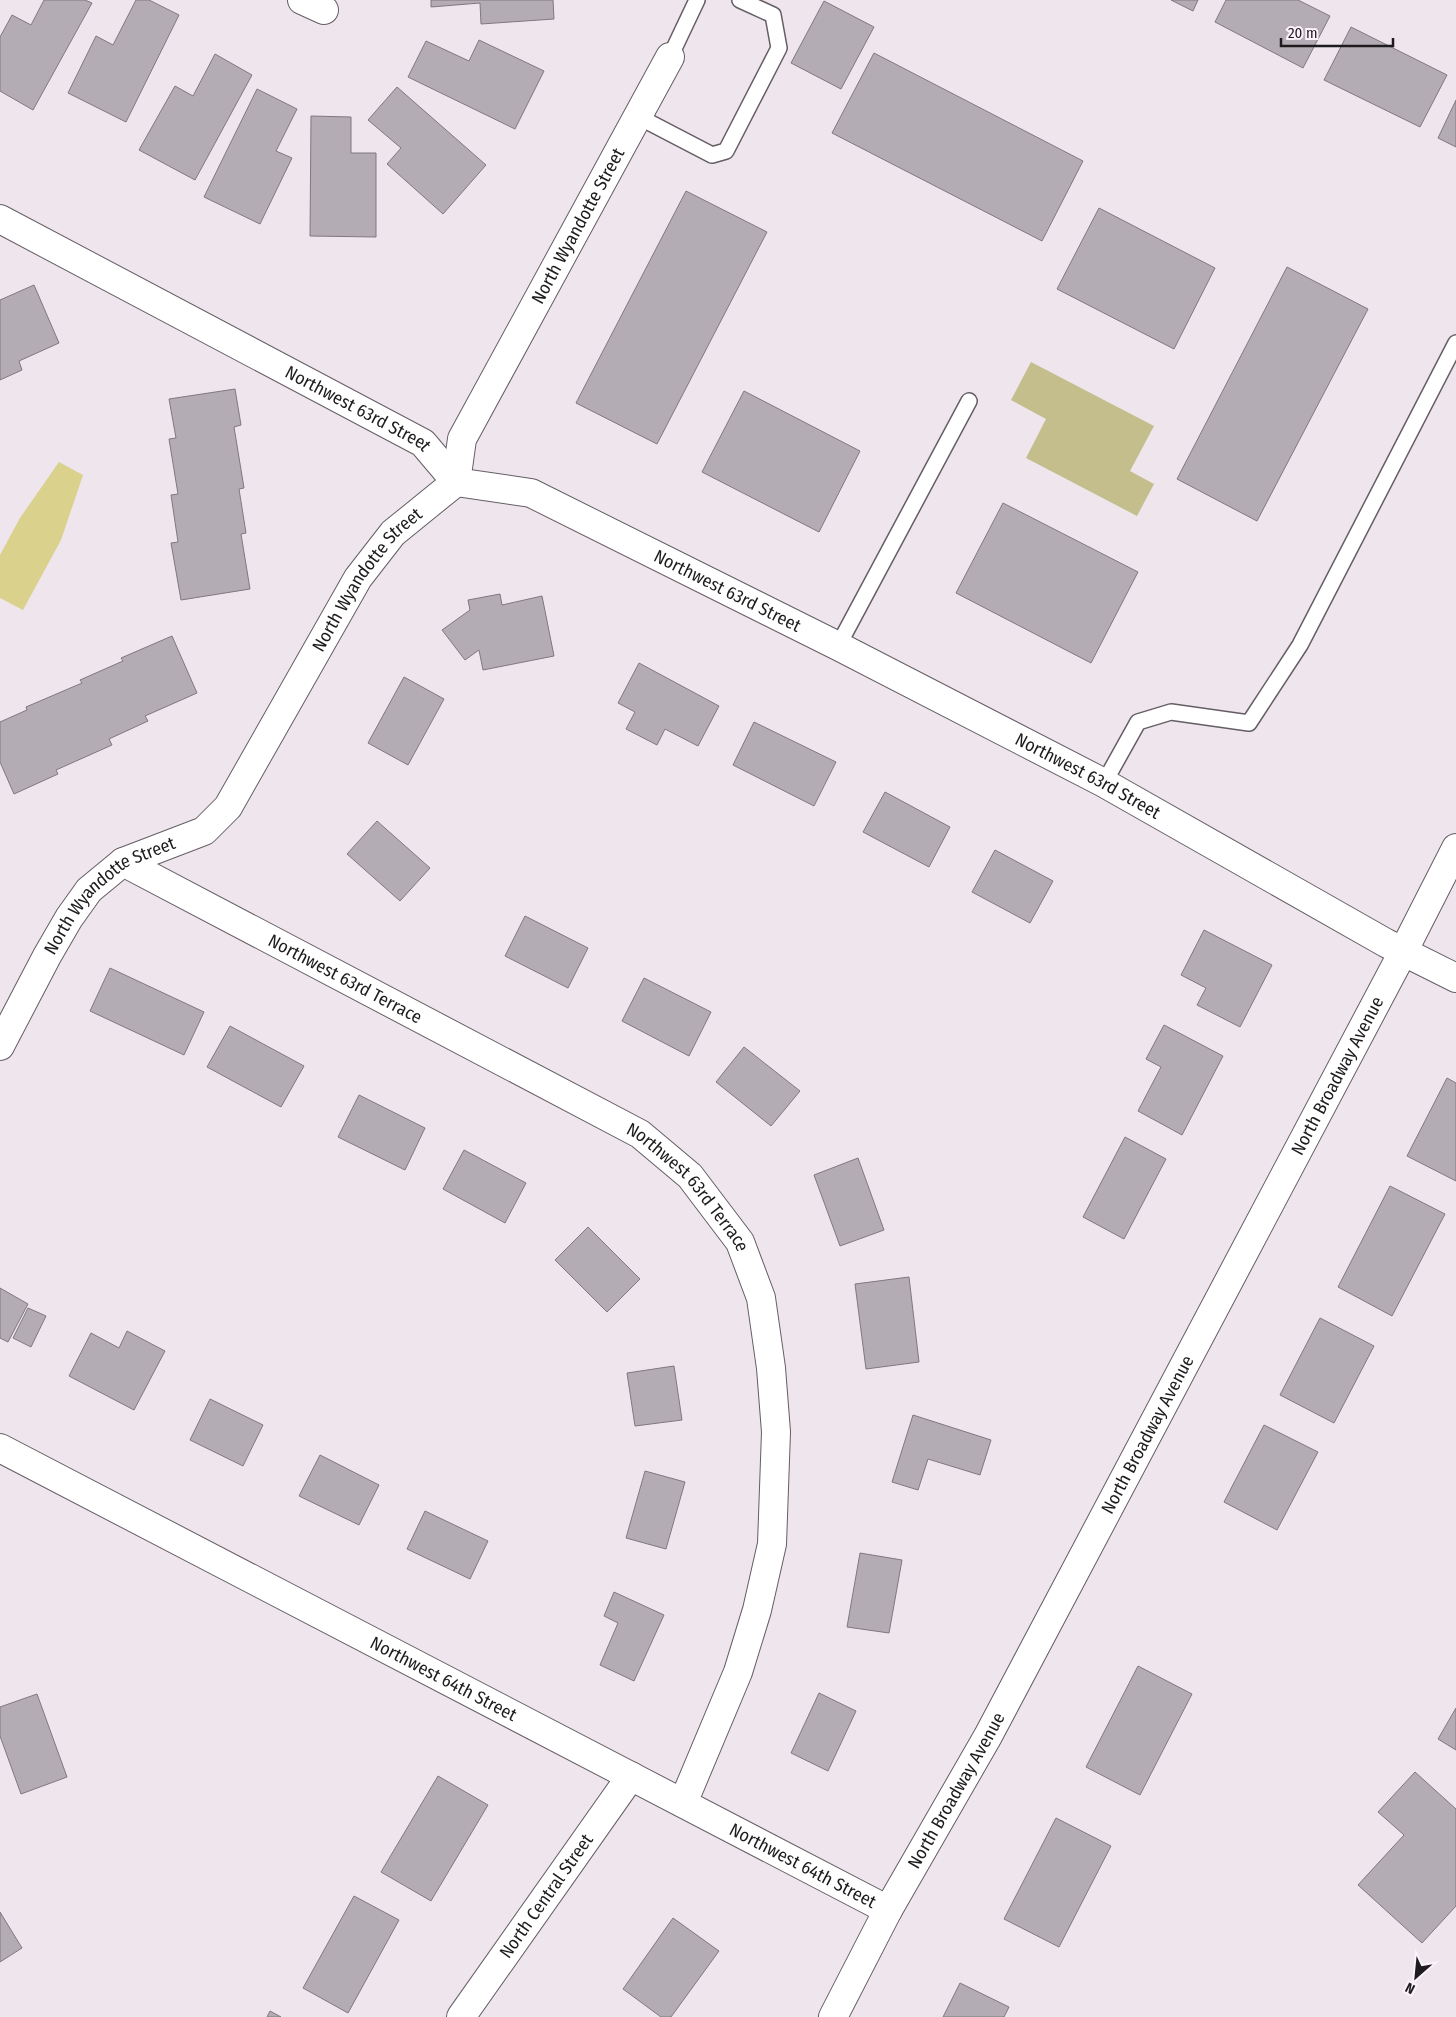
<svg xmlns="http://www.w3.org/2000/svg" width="1456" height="2017" font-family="'Fira Sans Condensed',sans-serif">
  <rect width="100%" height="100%" fill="#eee5ed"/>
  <!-- green -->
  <polygon fill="#c4be8d" points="1031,362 1154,426 1130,471 1154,484 1137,516 1026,458 1046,419 1011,400"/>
  <!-- water -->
  <polygon fill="#d9d18c" points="59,462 83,475 61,540 23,610 0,598 0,555 20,518"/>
  <!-- building -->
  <g fill="#b4acb4" stroke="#807880">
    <polygon points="44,0 85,0 92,3 33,110 0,91 0,37 12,15 31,25"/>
    <polygon points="136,0 149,0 179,15 126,122 68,93 96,36 113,45"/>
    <polygon points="431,0 553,0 554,19 481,24 480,3 431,7"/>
    <polygon points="1171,0 1198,0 1193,11"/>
    <polygon points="1226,0 1298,0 1330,16 1303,68 1215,22"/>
    <polygon points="824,1 874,27 841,89 791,63"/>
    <polygon points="1351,27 1447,75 1420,127 1324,80"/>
    <polygon points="479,40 544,71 515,129 408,77 426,41 469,61"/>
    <polygon points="874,53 1083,161 1042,241 832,133"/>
    <polygon points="215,54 252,75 195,180 139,150 175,86 193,96"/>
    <polygon points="397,87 486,165 443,214 387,164 401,148 368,120"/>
    <polygon points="257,89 297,109 276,151 292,158 260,224 204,197"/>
    <polygon points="1456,100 1456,147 1438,138"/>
    <polygon points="311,116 351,117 351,153 376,153 376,237 310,236"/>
    <polygon points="686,191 767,232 657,444 576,403"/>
    <polygon points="1099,208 1215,268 1174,349 1057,289"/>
    <polygon points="1287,267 1368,309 1257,521 1177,479"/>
    <polygon points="34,285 59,343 19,361 22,370 0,380 0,300"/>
    <polygon points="235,389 241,425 234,427 244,488 239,489 246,533 241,534 250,589 181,600 171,543 178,542 171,495 178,494 169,439 176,438 169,399"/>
    <polygon points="744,391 860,451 819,532 702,472"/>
    <polygon points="1003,503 1138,572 1091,663 956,593"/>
    <polygon points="500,594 502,605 542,596 554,656 483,670 479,650 465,660 442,630 470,610 468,600"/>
    <polygon points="172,636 197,693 145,716 148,721 109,739 112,745 56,770 58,774 14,794 0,762 0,722 27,710 26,707 82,683 80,680 123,661 121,658"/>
    <polygon points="639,663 719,706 698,746 665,729 657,745 626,729 635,712 618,703"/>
    <polygon points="404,677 444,699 408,765 368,743"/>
    <polygon points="754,722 836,762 814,806 733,765"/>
    <polygon points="885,792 950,827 929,867 863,832"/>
    <polygon points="377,821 430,868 400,901 347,854"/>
    <polygon points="995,850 1053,881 1030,923 972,892"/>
    <polygon points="525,916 588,948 568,988 505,956"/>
    <polygon points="1204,930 1272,965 1240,1027 1197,1005 1206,988 1181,975"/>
    <polygon points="110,968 204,1012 184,1055 90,1011"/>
    <polygon points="644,978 711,1012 689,1056 622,1021"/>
    <polygon points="1164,1025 1223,1056 1182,1135 1138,1111 1161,1067 1146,1059"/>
    <polygon points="230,1026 304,1066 281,1107 207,1067"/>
    <polygon points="744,1047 800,1091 771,1126 716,1082"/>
    <polygon points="1447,1078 1456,1083 1456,1181 1407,1156"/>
    <polygon points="359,1095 425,1128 405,1170 338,1137"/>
    <polygon points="1125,1137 1166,1159 1124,1239 1083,1217"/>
    <polygon points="464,1150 526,1183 505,1223 443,1189"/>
    <polygon points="858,1158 884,1230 840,1246 814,1175"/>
    <polygon points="1390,1186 1445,1214 1392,1316 1338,1287"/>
    <polygon points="588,1227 640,1279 607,1312 555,1260"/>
    <polygon points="909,1277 919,1362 866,1369 855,1284"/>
    <polygon points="0,1288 28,1304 8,1342 0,1338"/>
    <polygon points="28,1308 46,1316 31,1347 13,1338"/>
    <polygon points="1320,1318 1374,1346 1334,1423 1280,1395"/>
    <polygon points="127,1331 165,1351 134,1410 69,1376 91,1333 119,1348"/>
    <polygon points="674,1366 682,1420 635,1426 627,1373"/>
    <polygon points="210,1399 263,1425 243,1466 190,1440"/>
    <polygon points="913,1415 991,1440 980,1475 928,1459 918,1490 892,1482"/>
    <polygon points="1264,1425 1318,1452 1277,1530 1224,1502"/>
    <polygon points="320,1455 379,1485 359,1525 299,1496"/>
    <polygon points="645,1471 685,1482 666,1549 626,1538"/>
    <polygon points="425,1511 488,1541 470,1579 407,1549"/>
    <polygon points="860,1553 902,1560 889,1633 847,1627"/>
    <polygon points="614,1592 664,1615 634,1681 600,1665 618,1623 604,1616"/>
    <polygon points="1138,1666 1192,1694 1140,1795 1086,1767"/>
    <polygon points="819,1693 856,1711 828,1771 791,1753"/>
    <polygon points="37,1694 67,1777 21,1794 0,1736 0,1707"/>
    <polygon points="1456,1708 1456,1750 1438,1739"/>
    <polygon points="1415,1772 1456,1809 1456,1906 1422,1943 1358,1885 1404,1835 1378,1812"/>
    <polygon points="438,1776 488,1805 431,1901 381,1872"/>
    <polygon points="1056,1818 1111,1846 1059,1947 1004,1919"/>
    <polygon points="354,1896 399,1920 348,2013 303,1988"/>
    <polygon points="0,1912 22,1948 0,1962"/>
    <polygon points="673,1918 719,1951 671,2017 661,2017 623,1989"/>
    <polygon points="960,1983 1009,2007 1004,2017 943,2017"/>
    <polygon points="270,2011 281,2017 267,2017"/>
  </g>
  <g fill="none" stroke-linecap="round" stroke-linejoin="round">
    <defs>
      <g id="service">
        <polyline points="670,57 697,0"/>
        <polyline points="637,116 712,155 726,151 779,48 773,15 740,0"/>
        <polyline points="838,646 969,401"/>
        <polyline points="1104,783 1138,722 1171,712 1249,723 1300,645 1456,343"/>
      </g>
      <g id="minor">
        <polyline points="302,0 324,10"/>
        <path id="s1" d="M0,219l423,224 33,39 75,11 307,153 266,137 282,160 70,35"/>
        <path id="s2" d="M123,862l517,272 50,42 50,66 21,56 10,70 5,64 -4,112 -15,66 -19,62 -55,131"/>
        <path id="s3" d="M0,1046l47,-90 22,-38 20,-28 34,-28 81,-31 24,-24 130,-229 35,-45 63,-51 6,-43 208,-382"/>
        <path id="s4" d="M461,2017l170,-241"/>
      </g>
      <g id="tertiary">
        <path id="s5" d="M0,1448l888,462"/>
        <path id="s6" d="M833,2017l55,-107 100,-174 415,-784 53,-104"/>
      </g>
    </defs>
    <!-- service casing -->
    <use href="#service" stroke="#655e65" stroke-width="18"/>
    <!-- minor casing -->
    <use href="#minor" stroke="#655e65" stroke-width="30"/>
    <!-- tertiary casing -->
    <use href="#tertiary" stroke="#655e65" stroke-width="30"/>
    <!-- service -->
    <use href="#service" stroke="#fff" stroke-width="15"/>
    <!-- minor -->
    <use href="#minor" stroke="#fff" stroke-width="28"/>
    <!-- tertiary -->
    <use href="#tertiary" stroke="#fff" stroke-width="28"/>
  </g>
  <g text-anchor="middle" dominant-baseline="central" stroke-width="5" stroke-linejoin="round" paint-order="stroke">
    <!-- street labels -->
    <g font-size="18" fill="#1e1b1e" stroke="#fbf2fb">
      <text stroke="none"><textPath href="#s3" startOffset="1032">North Wyandotte Street</textPath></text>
      <text stroke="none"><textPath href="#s1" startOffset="405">Northwest 63rd Street</textPath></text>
      <text stroke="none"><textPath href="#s3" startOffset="612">North Wyandotte Street</textPath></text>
      <text stroke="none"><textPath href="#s1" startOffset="825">Northwest 63rd Street</textPath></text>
      <text stroke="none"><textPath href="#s1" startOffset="1230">Northwest 63rd Street</textPath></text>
      <text stroke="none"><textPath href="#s3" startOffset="192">North Wyandotte Street</textPath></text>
      <text stroke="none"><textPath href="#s2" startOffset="251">Northwest 63rd Terrace</textPath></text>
      <text stroke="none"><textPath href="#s6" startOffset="1068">North Broadway Avenue</textPath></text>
      <text stroke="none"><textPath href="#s2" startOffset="656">Northwest 63rd Terrace</textPath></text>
      <text stroke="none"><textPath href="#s6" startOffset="662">North Broadway Avenue</textPath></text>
      <text stroke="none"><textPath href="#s5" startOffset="500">Northwest 64th Street</textPath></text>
      <text stroke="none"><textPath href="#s6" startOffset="258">North Broadway Avenue</textPath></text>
      <text stroke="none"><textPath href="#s5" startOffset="905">Northwest 64th Street</textPath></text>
      <text stroke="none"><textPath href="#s4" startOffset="148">North Central Street</textPath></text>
    </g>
  </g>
  <!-- north arrow -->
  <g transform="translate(1416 1977) rotate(207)" stroke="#fbf2fb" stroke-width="4" paint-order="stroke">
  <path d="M0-4L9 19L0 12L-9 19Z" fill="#1e1b1e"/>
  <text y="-8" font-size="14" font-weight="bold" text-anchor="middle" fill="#1e1b1e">N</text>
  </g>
  <!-- scale -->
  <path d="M1281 38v8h112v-8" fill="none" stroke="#1e1b1e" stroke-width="2.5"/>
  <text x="1288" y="38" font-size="15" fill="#1e1b1e" stroke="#fbf2fb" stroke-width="4" paint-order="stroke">20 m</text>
</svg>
